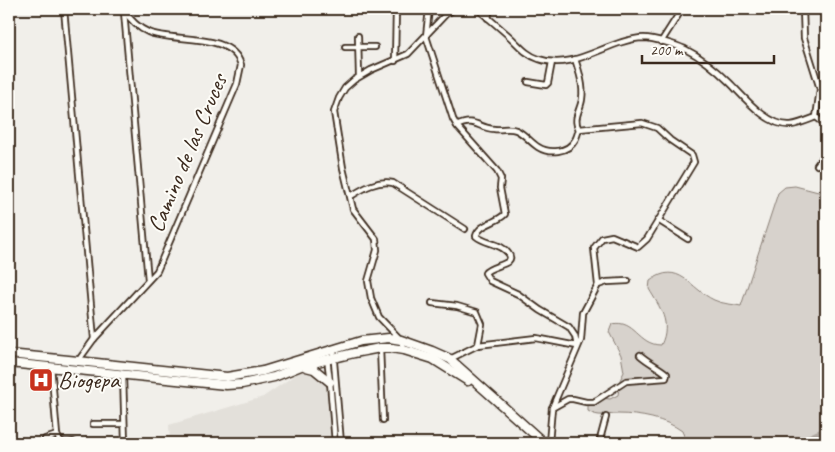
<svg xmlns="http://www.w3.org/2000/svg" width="835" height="452" font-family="Caveat,sans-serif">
  <rect width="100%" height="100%" fill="#f1efea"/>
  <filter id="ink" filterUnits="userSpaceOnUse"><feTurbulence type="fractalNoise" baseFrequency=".02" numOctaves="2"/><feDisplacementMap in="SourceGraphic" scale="10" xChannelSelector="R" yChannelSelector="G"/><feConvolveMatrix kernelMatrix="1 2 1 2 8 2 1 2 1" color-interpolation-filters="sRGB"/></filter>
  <g filter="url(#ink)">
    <!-- built -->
    <polygon fill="#e3e0da" points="301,371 312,372 324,381 329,388 333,443 170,443 169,425 263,397"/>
    <!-- green -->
    <path fill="#d7d2cc" stroke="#897e75" d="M795,186l31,8v239l-14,10h-125l-5,-12c-16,-12 -43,-17 -64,-17 -12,0 -19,4 -30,-3v-8l6,-6 16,2 8,-4 2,-15 4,-8 -3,-17 -12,-23 3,-8c23,-5 26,21 49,21 11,-23 -1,-37 -12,-56l1,-8c29,-22 40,8 64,19 8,4 18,4 27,6l37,-113 7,-6z"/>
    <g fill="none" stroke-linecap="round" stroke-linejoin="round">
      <!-- river -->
      <polyline stroke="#aea69f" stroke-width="8" points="799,443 826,431"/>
      <defs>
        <g id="minor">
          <polyline points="64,9 94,339"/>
          <path d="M429,9l-3,27 27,83 4,7 40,45 4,8 -1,9 5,26c-8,9 -25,9 -29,22 9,8 25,7 32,17 10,12 -18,12 -23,20l5,8 28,13 22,16 29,17 6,9 2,10 -41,-8 -58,7 -28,14"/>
          <path d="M478,9c10,9 21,18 31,27 10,9 17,19 30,23 36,13 69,-20 105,-21 10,0 32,7 41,11 16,8 33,22 45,34 14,14 38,44 61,42 8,-1 17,-5 25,-8l10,8"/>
          <polyline points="803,9 804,38 820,89 816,117"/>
          <polyline points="124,12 148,280"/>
          <polyline points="488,18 490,9"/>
          <polyline points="358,36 359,76"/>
          <polyline points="661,42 682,9"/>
          <polyline points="345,47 375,47"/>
          <path d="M575,59c4,12 9,27 7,40 -1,10 -10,20 -3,30"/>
          <polyline points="395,61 396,9"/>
          <polyline points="528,82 546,85 548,83 552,62"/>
          <path d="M457,126c17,-9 21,2 37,3 8,1 15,-2 22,1 9,4 14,12 22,17 11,7 30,6 37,-7 2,-3 3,-8 4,-11l63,-6 15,5 13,12 22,15 2,7 -47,77 -9,8 -26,-11 -10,2 -8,10 4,37"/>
          <polyline points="817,165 826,153"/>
          <path d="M351,196c13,-8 26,-16 42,-13l72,46"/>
          <polyline points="658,220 688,239"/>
          <polyline points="432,303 457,306 477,312 482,324 478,345"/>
          <polyline points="380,348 383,420"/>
          <polyline points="333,350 341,443"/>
          <polyline points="404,350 401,340 379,317 371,298 368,281 377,250 376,239 353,209 343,168 334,112 339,98 345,88 354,80 371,70 408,54 446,14 454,9"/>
          <polyline points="327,358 330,382 335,443"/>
          <path d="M78,361l16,-22 63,-68 80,-187 4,-19c-10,-34 -68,-22 -93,-33 -10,-4 -19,-14 -25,-23"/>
          <path d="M51,366l6,69c4,9 7,8 16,7l2,1"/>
          <polyline points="123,375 125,443"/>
          <path d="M552,408l16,-9h5l13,3h8l32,-21 40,-3 1,-4c-8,-7 -18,-11 -27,-19"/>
          <polyline points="93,424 124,424"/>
          <polyline points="44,443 45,439 57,435"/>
          <polyline points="549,443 552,408 581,340 583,313 598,285 607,282 628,281"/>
          <polyline points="599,443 606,417"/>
        </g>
        <polyline id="tertiary" points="820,443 826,441"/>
        <g id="primary">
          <polyline points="9,354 78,361 227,377 263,371 361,341 389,338 401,340 432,351 450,359 544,443"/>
          <polyline points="9,363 226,385 242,384 274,377 301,366 354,353 380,348 392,348 404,350 433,359 468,381"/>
          <polyline points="306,367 314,369 330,382"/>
        </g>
      </defs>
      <!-- minor casing -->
      <use href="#minor" stroke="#3b2a1e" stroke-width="8"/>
      <!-- tertiary casing -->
      <use href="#tertiary" stroke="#3b2a1e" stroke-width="9"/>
      <!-- primary casing -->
      <use href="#primary" stroke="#3b2a1e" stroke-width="11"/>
      <!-- minor -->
      <use href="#minor" stroke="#fdfcf7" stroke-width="4.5"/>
      <!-- tertiary -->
      <use href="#tertiary" stroke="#fdfcf7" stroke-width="5.5"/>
      <!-- primary -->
      <use href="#primary" stroke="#fdfcf7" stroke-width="8"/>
    </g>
  </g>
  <!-- icons -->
  <defs>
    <symbol id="hospital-square" viewBox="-11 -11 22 22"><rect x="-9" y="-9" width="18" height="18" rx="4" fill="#c8321e" stroke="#fdfcf7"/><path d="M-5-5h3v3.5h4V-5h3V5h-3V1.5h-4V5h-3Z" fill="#fff"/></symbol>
  </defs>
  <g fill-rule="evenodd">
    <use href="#hospital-square" x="27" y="366" width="28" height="28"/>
  </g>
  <g text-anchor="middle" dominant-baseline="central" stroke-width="4" stroke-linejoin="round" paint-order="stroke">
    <!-- street labels -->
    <g font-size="24" fill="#3b2a1e" stroke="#fdfcf7">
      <text transform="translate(187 153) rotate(-67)">Camino de las Cruces</text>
    </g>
    <!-- poi labels -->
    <g font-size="24" fill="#3b2a1e" stroke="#fdfcf7" text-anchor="start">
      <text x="58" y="380">Biogepa</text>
    </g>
  </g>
  <!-- margin -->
  <rect width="835" height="452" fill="none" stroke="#fdfcf7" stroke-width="30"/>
  <rect x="15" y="15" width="805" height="422" fill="none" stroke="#3b2a1e" stroke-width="2" filter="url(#ink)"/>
  <!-- scale -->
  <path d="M642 55v8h132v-8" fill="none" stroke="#3b2a1e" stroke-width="2.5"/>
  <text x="650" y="55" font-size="15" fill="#3b2a1e" stroke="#fdfcf7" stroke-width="4" paint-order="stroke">200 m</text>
</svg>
